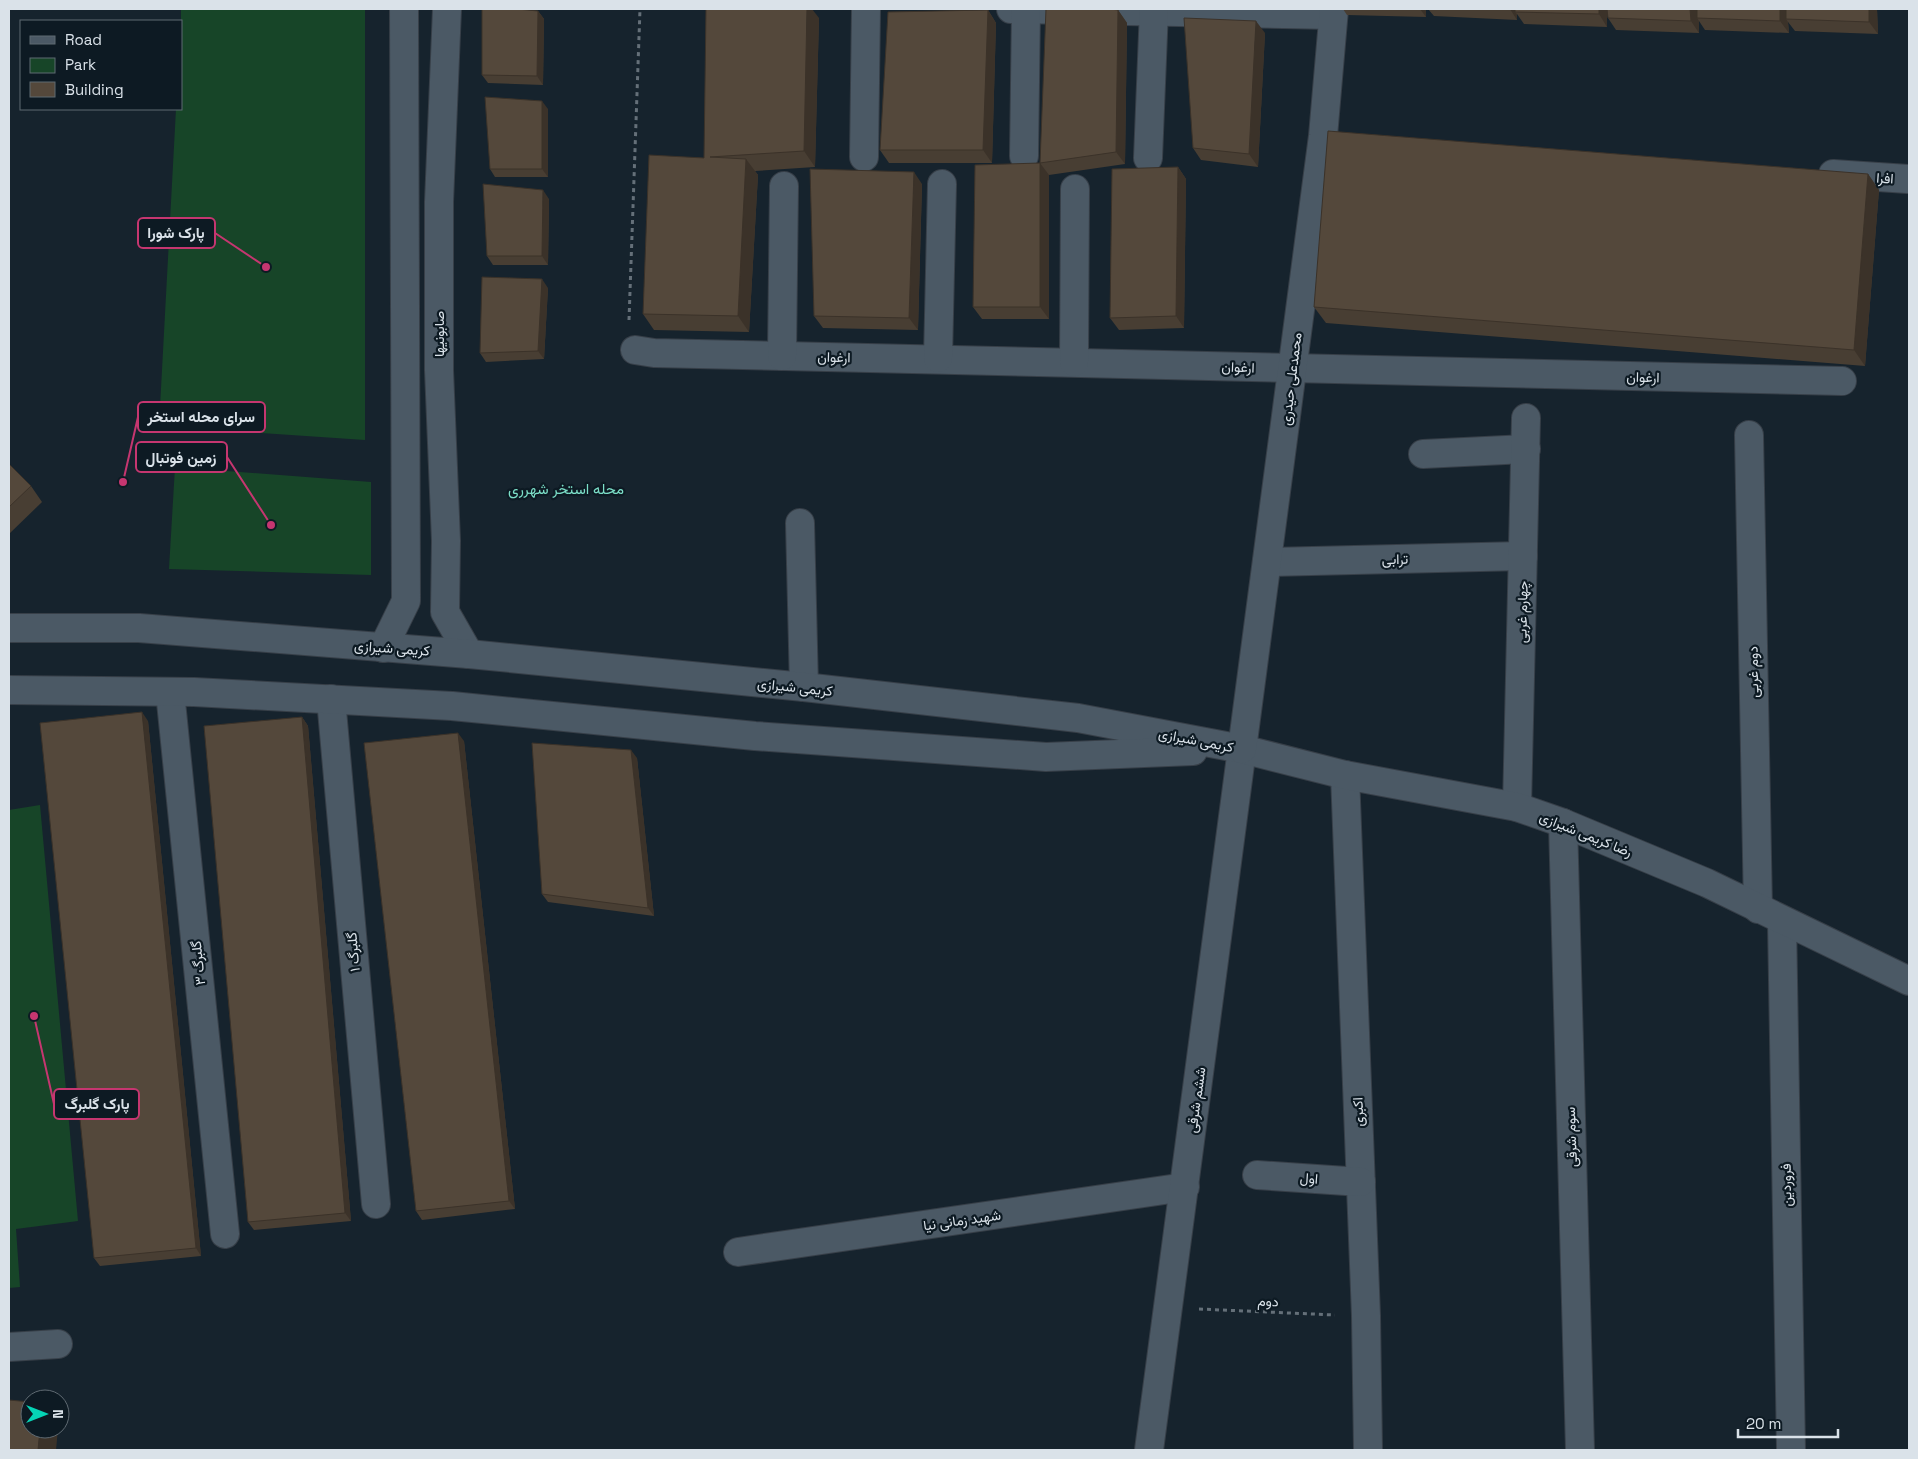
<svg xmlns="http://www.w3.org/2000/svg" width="1918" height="1459" font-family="'Space Grotesk',Vazirmatn,sans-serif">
  <rect width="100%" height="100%" fill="#16232d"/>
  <!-- green -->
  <g fill="#174528">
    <polygon points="181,9 365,9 365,440 159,426 176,109 181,109"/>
    <polygon points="175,467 371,482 371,575 169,569"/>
    <polygon points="40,805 78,1221 16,1229 20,1287 9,1288 9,810"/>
  </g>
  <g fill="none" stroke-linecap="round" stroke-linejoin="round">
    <defs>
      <g id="minor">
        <polyline points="1011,9 1333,15"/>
        <polyline points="1024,156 1026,9"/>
        <polyline points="864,157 866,9"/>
        <polyline points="1148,158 1154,9"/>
        <polyline points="1833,174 1908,179"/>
        <polyline points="635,350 654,353 1842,381"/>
        <polyline points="782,356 784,186"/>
        <polyline points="938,358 942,184"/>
        <polyline points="1074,362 1075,189"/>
        <polyline points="1749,435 1758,909"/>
        <polyline points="1423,454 1526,449"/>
        <polyline points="800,523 804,687"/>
        <polyline points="1267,562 1523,556"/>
        <polyline points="170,692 225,1234"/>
        <polyline points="331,699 376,1204"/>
        <polyline points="1345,775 1366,1316 1368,1450"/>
        <polyline points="1517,807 1526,418"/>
        <polyline points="1563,823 1580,1450"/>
        <polyline points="1782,921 1791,1450"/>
        <polyline points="1257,1175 1361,1182"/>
        <polyline points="738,1252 1185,1187"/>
        <polyline points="9,1347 58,1344"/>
        <polyline points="1149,1450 1242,749"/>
      </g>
      <g id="tertiary">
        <polyline points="447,9 439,202 439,370 446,541 445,612 469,654"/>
        <polyline points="9,628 139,628 469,654 804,687 1078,718 1242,749 1345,775 1517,807 1563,823 1707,883 1909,981"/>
        <polyline points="383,648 406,601 404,9"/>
        <polyline points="9,690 194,692 452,706 755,736 1046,757 1193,751"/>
        <polyline points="1242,749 1323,136 1334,9"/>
      </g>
    </defs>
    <!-- minor casing -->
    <use href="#minor" stroke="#373f48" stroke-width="30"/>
    <!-- tertiary casing -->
    <use href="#tertiary" stroke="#373f48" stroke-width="30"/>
    <!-- path -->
    <g stroke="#657079" stroke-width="3" stroke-dasharray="4 4" stroke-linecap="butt">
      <polyline points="629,320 640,9"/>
      <polyline points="1199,1309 1335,1315"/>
    </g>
    <!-- minor -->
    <use href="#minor" stroke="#4b5965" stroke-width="28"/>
    <!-- tertiary -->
    <use href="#tertiary" stroke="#4b5965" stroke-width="28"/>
  </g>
  <!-- wall -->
  <g fill="#483e33">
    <polygon points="1343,9 1426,9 1426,17 1347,15"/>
    <polygon points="1428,9 1607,9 1607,27 1524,24 1517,14 1517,20 1434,16"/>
    <polygon points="1607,9 1877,9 1878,34 1795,31 1788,22 1789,33 1705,30 1699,21 1699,33 1616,30 1608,18"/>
    <polygon points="988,10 996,23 992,163 889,163 880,150"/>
    <polygon points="1118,10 1127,23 1125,164 1049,175 1049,319 982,319 973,307 1040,163"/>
    <polygon points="538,11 544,19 543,85 488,83 482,75"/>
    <polygon points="819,18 815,167 755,171 758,175 749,332 654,330 643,314 704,158"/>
    <polygon points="1265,33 1258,167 1201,160 1193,148"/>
    <polygon points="548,109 548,177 495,177 490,169"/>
    <polygon points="1178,167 1186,179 1184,328 1119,330 1110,318"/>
    <polygon points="1868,174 1879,190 1865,366 1326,323 1314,307"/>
    <polygon points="922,184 918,330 823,328 814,316"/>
    <polygon points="549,199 548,265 493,265 487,256"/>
    <polygon points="548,288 544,359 486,362 480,353"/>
    <polygon points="9,464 31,486 42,502 9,534"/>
    <polygon points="302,717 308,726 351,1221 254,1230 248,1222"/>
    <polygon points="148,721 201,1256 100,1266 94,1258"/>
    <polygon points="464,741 515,1209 422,1220 416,1211"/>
    <polygon points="637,758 654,916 548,902 542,894"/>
  </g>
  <!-- shaded-wall -->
  <g fill="#3b3229">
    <polygon points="807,9 812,9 819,18 815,167 804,151"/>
    <polygon points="1420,9 1426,9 1426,17"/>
    <polygon points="1510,9 1517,9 1515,12 1517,14 1517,20"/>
    <polygon points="1599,9 1607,9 1607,27 1599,14"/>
    <polygon points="1690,9 1699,9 1697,18 1699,21 1699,33 1691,21"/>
    <polygon points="1780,9 1788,9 1786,19 1788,22 1789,33 1780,21"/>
    <polygon points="1869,9 1877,9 1878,34 1869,22"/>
    <polygon points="988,10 996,23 992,163 983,150"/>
    <polygon points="1118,10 1127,23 1125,164 1116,152"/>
    <polygon points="538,11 544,19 543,85 537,76"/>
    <polygon points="1256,21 1265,33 1258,167 1249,154"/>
    <polygon points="542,101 548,109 548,177 542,169"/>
    <polygon points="746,159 758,175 749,332 738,316"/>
    <polygon points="1040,163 1049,175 1049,319 1040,307"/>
    <polygon points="1178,167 1186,179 1184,328 1176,316"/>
    <polygon points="914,172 922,184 918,330 909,318"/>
    <polygon points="1868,174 1879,190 1865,366 1854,350"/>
    <polygon points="543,190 549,199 548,265 542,256"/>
    <polygon points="542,279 548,288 544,359 538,351"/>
    <polygon points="142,712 148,721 201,1256 196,1248"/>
    <polygon points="302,717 308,726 351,1221 345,1213"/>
    <polygon points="458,733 464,741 515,1209 509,1201"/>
    <polygon points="631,750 637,758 654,916 648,908"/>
    <polygon points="40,1429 58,1429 56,1450 38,1450"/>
  </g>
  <!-- building -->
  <g fill="#54483b" stroke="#3b3229">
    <polygon points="482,9 517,9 538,11 537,76 482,75"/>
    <polygon points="706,9 807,9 804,151 710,157 746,159 738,316 643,314 649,155 704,158"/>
    <polygon points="1046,9 1110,9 1118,10 1116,152 1040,163"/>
    <polygon points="1515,9 1599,9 1599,14 1515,12"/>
    <polygon points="1607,9 1690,9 1691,21 1608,18"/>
    <polygon points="1697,9 1780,9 1780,21 1697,18"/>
    <polygon points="1786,9 1869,9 1869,22 1786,19"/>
    <polygon points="988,10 983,150 880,150 888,12"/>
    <polygon points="1184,18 1256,21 1249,154 1193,148"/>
    <polygon points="485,97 542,101 542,169 490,169"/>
    <polygon points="1328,131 1868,174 1854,350 1314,307"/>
    <polygon points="1040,163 1040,307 973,307 975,165"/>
    <polygon points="1178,167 1176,316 1110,318 1112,169"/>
    <polygon points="810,169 914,172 909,318 814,316"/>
    <polygon points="483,184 543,190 542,256 487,256"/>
    <polygon points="482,277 542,279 538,351 480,353"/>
    <polygon points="9,464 31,486 9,507"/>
    <polygon points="142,712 196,1248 94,1258 40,723"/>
    <polygon points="302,717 345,1213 248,1222 204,726"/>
    <polygon points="458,733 509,1201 416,1211 364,743"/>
    <polygon points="532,743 631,750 648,908 542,894"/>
    <polygon points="9,1400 30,1402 30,1429 40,1429 38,1450 9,1450"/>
  </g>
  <g text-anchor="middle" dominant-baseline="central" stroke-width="4.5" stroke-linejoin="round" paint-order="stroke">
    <!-- street labels -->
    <g font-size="14" fill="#dae2e9" stroke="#0d1a23">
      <text transform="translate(1885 178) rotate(4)">افرا</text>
      <text transform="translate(439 334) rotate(-90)">صابونیها</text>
      <text transform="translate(834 357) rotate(1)">ارغوان</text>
      <text transform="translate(1238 367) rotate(2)">ارغوان</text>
      <text transform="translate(1643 377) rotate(1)">ارغوان</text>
      <text transform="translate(1291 379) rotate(-83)">محمدعلی حیدری</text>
      <text transform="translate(1395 559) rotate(-1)">ترابی</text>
      <text transform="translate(1522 612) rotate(-89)">چهارم غربی</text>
      <text transform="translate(392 648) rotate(4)">کریمی شیرازی</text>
      <text transform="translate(1753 672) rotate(-91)">دوم غربی</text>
      <text transform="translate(795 687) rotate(6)">کریمی شیرازی</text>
      <text transform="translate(1196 740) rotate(11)">کریمی شیرازی</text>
      <text transform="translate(1586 834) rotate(22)">رضا کریمی شیرازی</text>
      <text transform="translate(353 952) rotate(-95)">گلبرگ ۱</text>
      <text transform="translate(198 963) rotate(-96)">گلبرگ ۳</text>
      <text transform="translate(1196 1100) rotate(-82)">ششم شرقی</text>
      <text transform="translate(1358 1112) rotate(-92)">اکبری</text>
      <text transform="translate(1571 1137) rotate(-92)">سوم شرقی</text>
      <text transform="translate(1309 1178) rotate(4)">اول</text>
      <text transform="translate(1786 1185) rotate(-91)">فروردین</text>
      <text transform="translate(962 1220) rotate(-8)">شهید زمانی نیا</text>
      <text transform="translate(1268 1301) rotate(3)">دوم</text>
    </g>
    <!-- neighbourhood labels -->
    <g font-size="15" fill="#7cdfc8" stroke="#0d1a23">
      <text x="566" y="488">محله استخر شهرری</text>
    </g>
  </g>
  <!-- callouts -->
  <path fill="none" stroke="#c63670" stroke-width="2" d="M266 267L215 233M123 482L138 417M271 525L227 457M34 1016L54 1104"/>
  <g fill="#c63670" stroke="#0d1a23" stroke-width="2">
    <circle cx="266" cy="267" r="5"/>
    <circle cx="123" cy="482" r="5"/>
    <circle cx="271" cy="525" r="5"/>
    <circle cx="34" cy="1016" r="5"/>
  </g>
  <g fill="#0d1a23" stroke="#c63670" stroke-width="2">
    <rect x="138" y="218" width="77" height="30" rx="5"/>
    <rect x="138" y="402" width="127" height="30" rx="5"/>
    <rect x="136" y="442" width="91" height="30" rx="5"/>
    <rect x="54" y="1089" width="85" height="30" rx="5"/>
  </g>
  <g font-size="15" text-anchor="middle" font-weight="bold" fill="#dae2e9">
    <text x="176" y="238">پارک شورا</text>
    <text x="201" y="422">سرای محله استخر</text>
    <text x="181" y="463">زمین فوتبال</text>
    <text x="97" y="1109">پارک گلبرگ</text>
  </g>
  <!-- border -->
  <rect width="1918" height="1459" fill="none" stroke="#dae2e9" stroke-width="20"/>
  <!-- legend -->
  <rect x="20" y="20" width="162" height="90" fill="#0d1a23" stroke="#5f6a72"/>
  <rect x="30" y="36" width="25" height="8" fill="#4b5965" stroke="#5f6a72"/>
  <text x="65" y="45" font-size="15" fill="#dae2e9">Road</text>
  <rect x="30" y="58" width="25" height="15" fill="#174528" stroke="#5f6a72"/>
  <text x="65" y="70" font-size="15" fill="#dae2e9">Park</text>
  <rect x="30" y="82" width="25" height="15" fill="#54483b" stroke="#5f6a72"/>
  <text x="65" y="95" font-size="15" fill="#dae2e9">Building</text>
  <!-- north arrow -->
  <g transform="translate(45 1414) rotate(90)"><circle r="24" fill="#0d1a23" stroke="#5f6a72"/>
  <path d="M0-4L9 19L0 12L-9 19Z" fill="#05d5b6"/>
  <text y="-8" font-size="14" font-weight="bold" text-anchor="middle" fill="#dae2e9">N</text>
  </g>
  <!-- scale -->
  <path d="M1738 1429v8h100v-8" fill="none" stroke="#dae2e9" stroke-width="2.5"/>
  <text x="1746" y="1429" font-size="15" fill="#dae2e9" stroke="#0d1a23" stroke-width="4" paint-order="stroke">20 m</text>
</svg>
